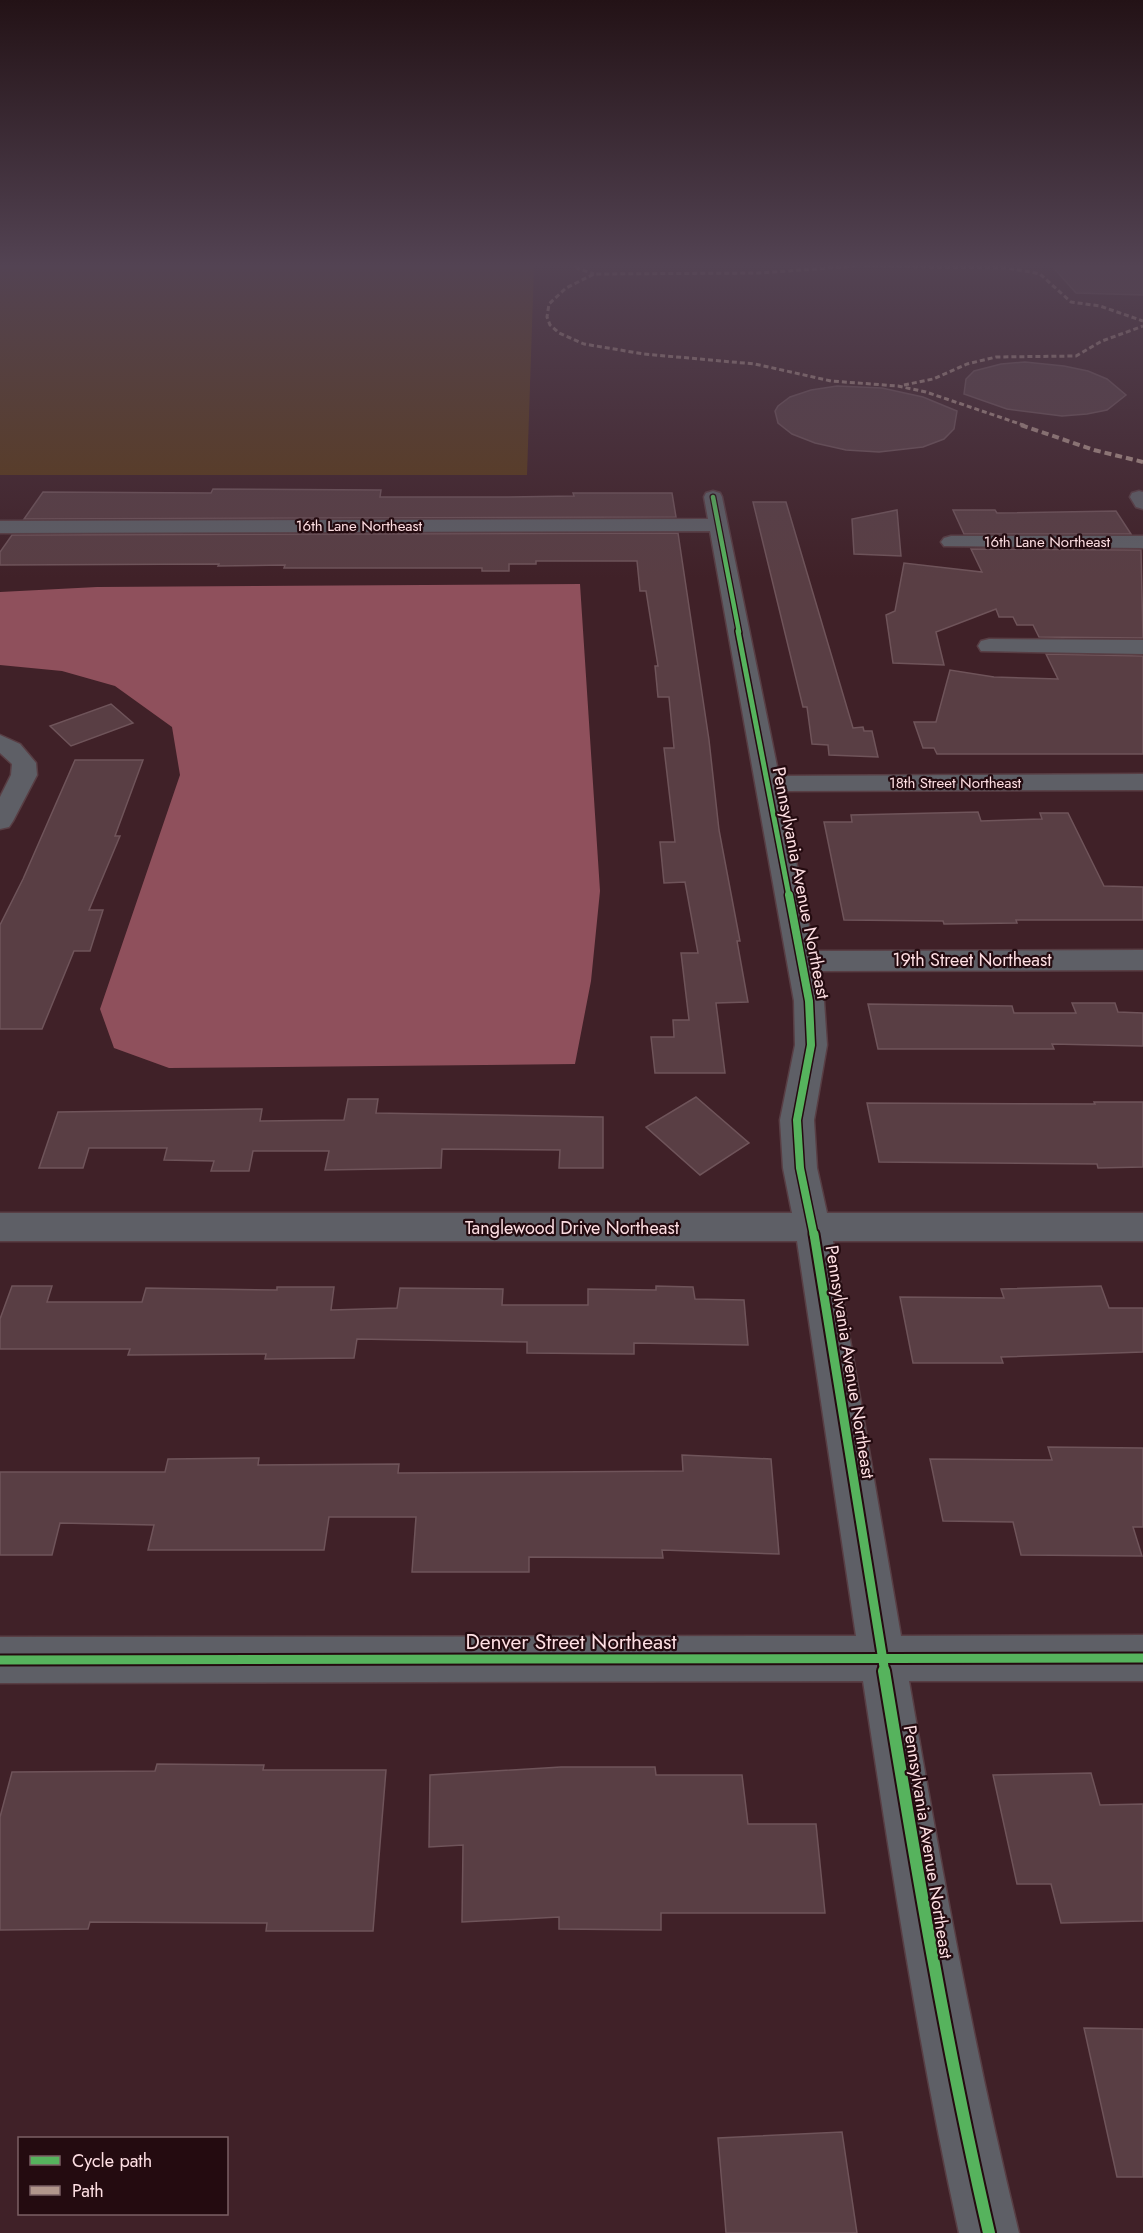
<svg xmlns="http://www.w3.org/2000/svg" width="1143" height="2233" font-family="Jost,sans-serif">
  <rect width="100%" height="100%" fill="#402128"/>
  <!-- green -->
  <polygon fill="#5b3a17" points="0,266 534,266 527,475 0,475"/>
  <!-- water -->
  <polygon fill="#8f505c" points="580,584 600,891 591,981 575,1064 169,1068 114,1048 100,1009 180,775 172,727 115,686 62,671 0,665 0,592 97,587"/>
  <!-- building -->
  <g fill="#593e44" stroke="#6f545a" stroke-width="1.5">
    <polygon points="1052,266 1143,266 1143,295 1076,293"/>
    <polygon points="1025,362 1064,366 1088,371 1107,379 1126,395 1107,410 1087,414 1062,416 1007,409 964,394 966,379 974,371 1001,364"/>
    <polygon points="837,386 882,388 923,397 957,411 954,429 944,439 923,447 879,452 846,450 815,443 792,434 778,423 775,411 778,406 790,397 811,390"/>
    <polygon points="213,489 381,490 380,497 501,497 574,496 573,493 672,493 676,517 24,519 43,492 211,493"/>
    <polygon points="753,502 786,502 853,728 863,727 864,731 872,731 878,757 829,755 828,745 812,744 807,707 803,707"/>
    <polygon points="897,510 901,556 854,554 852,519"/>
    <polygon points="953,510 995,510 997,513 1116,511 1131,534 964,534"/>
    <polygon points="678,533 709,740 719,830 740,941 737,941 748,1002 716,1003 725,1073 655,1073 651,1037 674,1037 673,1020 689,1020 681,953 698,953 685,882 664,883 660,842 675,842 664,748 674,748 669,697 658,697 655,666 658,666 646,591 640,591 637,561 536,561 536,564 509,564 509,571 482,571 482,568 284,568 285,565 218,566 219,564 0,565 0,552 12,535"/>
    <polygon points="971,549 1141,550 1143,638 1039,637 1033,625 1017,625 1013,617 999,617 996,609 936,632 944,665 893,663 886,615 895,611 904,563 982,572"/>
    <polygon points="1046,654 1143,656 1143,754 937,754 934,748 923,748 914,722 936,722 950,670 994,677 1058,679"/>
    <polygon points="111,704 133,723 71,746 50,726"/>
    <polygon points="75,760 143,760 115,836 120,836 89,910 103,910 90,951 74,951 42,1029 0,1029 0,925 23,879"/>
    <polygon points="978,812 981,821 1042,819 1040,813 1068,813 1104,886 1143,887 1143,920 1016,920 1017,923 944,924 943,921 844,920 824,822 852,822 851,815"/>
    <polygon points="1072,1003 1115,1003 1118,1012 1143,1013 1143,1046 1052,1044 1054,1049 878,1049 868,1004 1012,1006 1014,1013 1076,1013"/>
    <polygon points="696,1097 749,1143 700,1175 646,1127"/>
    <polygon points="348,1099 378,1099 376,1113 603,1117 603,1168 559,1168 560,1150 442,1149 441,1168 325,1170 329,1151 253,1151 249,1171 211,1171 214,1161 164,1160 167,1148 89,1148 83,1168 39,1168 58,1112 262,1109 260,1121 344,1120"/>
    <polygon points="1094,1102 1143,1102 1143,1167 1098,1168 1097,1164 879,1162 867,1103 1095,1104"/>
    <polygon points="12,1286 52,1286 47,1302 142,1302 146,1288 277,1290 277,1287 334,1287 331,1310 397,1308 400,1288 503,1289 502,1305 588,1305 588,1289 656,1290 656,1286 693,1287 695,1299 744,1300 748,1345 634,1343 634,1354 527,1353 527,1342 357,1339 354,1358 265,1359 266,1354 128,1355 130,1349 0,1349 0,1319"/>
    <polygon points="1101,1286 1109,1308 1143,1308 1143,1352 1001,1357 1003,1363 913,1363 900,1297 1004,1298 1001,1289"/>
    <polygon points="1048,1447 1143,1448 1143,1527 1133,1527 1142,1556 1021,1555 1013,1522 943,1521 930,1459 1052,1460"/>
    <polygon points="682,1455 771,1459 779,1554 662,1550 663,1558 529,1557 529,1572 412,1572 416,1517 329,1517 324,1550 148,1550 154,1525 60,1523 52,1555 0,1555 0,1472 165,1472 168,1459 259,1458 258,1465 399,1464 398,1473 683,1471"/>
    <polygon points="157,1764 264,1765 263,1770 386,1770 373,1931 266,1931 267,1923 90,1922 88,1929 0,1930 0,1817 12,1772 155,1771"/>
    <polygon points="561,1767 655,1767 656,1775 742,1775 748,1824 816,1824 825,1913 661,1913 661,1930 559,1929 559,1917 462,1922 463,1845 429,1847 430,1775"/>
    <polygon points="1091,1773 1100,1805 1143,1804 1143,1921 1061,1923 1051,1884 1017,1884 993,1775"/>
    <polygon points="1084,2028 1143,2029 1143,2177 1117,2177"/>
    <polygon points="842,2132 857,2233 726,2233 718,2138"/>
  </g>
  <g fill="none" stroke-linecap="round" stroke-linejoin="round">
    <defs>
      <g id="minor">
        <path d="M713,491l7,2 2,4 57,279 364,-2v16l-361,1 32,160 329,-1v20l-325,1 6,30 3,44 -13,75 3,48 10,45h316v28h-310l68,395 242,-1v46h-234c32,185 65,369 110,552h-60c-40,-183 -68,-367 -96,-552l-863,2v-46l856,-1 -59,-395h-797v-28h792l-9,-45 -3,-48 15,-75 -1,-44 -84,-470 -710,2v-12l708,-2 -4,-22 2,-4z"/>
        <polygon points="1139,491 1143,492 1143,509 1136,507 1130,497 1132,493"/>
        <polygon points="951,536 1143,536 1143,548 944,546 941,542 944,538"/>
        <polygon points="989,639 1143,640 1143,654 981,651 978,646 981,641"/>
        <polygon points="0,735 20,744 36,763 37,775 13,821 9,827 0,829 0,797 11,775 12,764 0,753"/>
      </g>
    </defs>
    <!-- minor casing -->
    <use href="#minor" stroke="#583e44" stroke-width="3"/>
    <!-- path -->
    <polyline stroke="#635c62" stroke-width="1.5" stroke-dasharray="1 2" stroke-linecap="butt" points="1114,266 1143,270"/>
    <!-- minor -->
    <use href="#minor" fill="#5e5f66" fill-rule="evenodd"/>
    <!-- quiet-far1 -->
    <g stroke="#b2968c" stroke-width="3" stroke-dasharray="5 3" stroke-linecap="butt">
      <polyline points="577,266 577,268 594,274"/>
      <polyline points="857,266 759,273 594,274 566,288 549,304 547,317 550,325 559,333 584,344 644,354 755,364 831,381 898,386 926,392 1026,426"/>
      <polyline points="865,266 1005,268 1031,272 1040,274 1071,302 1100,306 1143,321"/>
      <polyline points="904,385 933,379 967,364 996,357 1076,356 1102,341 1143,326"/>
    </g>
    <!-- quiet -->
    <polyline stroke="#b2968c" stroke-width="4" stroke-dasharray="7 4" stroke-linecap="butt" points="1021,425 1094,450 1143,462"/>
    <defs>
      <polyline id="cycleway-far4" points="713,497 739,632"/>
      <polyline id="cycleway-far3" points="738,631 789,896"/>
      <polyline id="cycleway-far2" points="789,895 809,1001 811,1045 797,1120 800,1168 814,1236"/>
      <g id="cycleway-far1">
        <polyline points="814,1234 885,1673"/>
        <polyline points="0,1660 1143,1658"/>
      </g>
      <path id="cycleway" d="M884,1671c31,188 62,376 105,562"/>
    </defs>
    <!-- cycleway-far4 casing -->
    <use href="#cycleway-far4" stroke="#240b10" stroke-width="7"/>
    <!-- cycleway-far3 casing -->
    <use href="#cycleway-far3" stroke="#240b10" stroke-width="8"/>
    <!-- cycleway-far2 casing -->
    <use href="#cycleway-far2" stroke="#240b10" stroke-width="11"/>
    <!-- cycleway-far1 casing -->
    <use href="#cycleway-far1" stroke="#240b10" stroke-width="13"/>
    <!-- cycleway casing -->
    <use href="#cycleway" stroke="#240b10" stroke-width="16"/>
    <!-- cycleway-far4 -->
    <use href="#cycleway-far4" stroke="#56b35d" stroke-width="4.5"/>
    <!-- cycleway-far3 -->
    <use href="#cycleway-far3" stroke="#56b35d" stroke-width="5"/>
    <!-- cycleway-far2 -->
    <use href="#cycleway-far2" stroke="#56b35d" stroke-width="8"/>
    <!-- cycleway-far1 -->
    <use href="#cycleway-far1" stroke="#56b35d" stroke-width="9"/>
    <!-- cycleway -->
    <use href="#cycleway" stroke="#56b35d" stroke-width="12"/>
  </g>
  <!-- sky -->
  <linearGradient id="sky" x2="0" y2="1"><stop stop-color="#231216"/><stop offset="0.46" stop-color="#534353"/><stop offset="1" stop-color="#534353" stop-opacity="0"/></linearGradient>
  <rect width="1143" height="578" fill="url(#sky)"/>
  <g text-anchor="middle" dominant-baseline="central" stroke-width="4.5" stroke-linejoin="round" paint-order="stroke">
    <!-- far-street labels -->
    <g font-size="15" fill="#fedfe3" stroke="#240b10">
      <text x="359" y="526">16th Lane Northeast</text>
      <text x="1047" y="542">16th Lane Northeast</text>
      <text x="955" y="783">18th Street Northeast</text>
    </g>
    <!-- street labels -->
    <g font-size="18" fill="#fedfe3" stroke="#240b10">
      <text transform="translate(801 883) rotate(79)">Pennsylvania Avenue Northeast</text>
      <text x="972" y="960">19th Street Northeast</text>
      <text x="572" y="1228">Tanglewood Drive Northeast</text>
      <text transform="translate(850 1362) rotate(81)">Pennsylvania Avenue Northeast</text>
      <text transform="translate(928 1842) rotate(81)">Pennsylvania Avenue Northeast</text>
    </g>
    <!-- near-street labels -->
    <g font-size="21" fill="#fedfe3" stroke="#240b10">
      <text x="571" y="1642">Denver Street Northeast</text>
    </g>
  </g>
  <!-- legend -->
  <rect x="18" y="2137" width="210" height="78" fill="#240b10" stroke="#7b6064" stroke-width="1.5"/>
  <rect x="30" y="2156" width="30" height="9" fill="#56b35d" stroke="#7b6064" stroke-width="1.5"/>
  <text x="72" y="2167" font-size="18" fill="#fedfe3">Cycle path</text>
  <rect x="30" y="2186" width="30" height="9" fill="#b2968c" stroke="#7b6064" stroke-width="1.5"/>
  <text x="72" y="2197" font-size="18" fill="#fedfe3">Path</text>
</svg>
